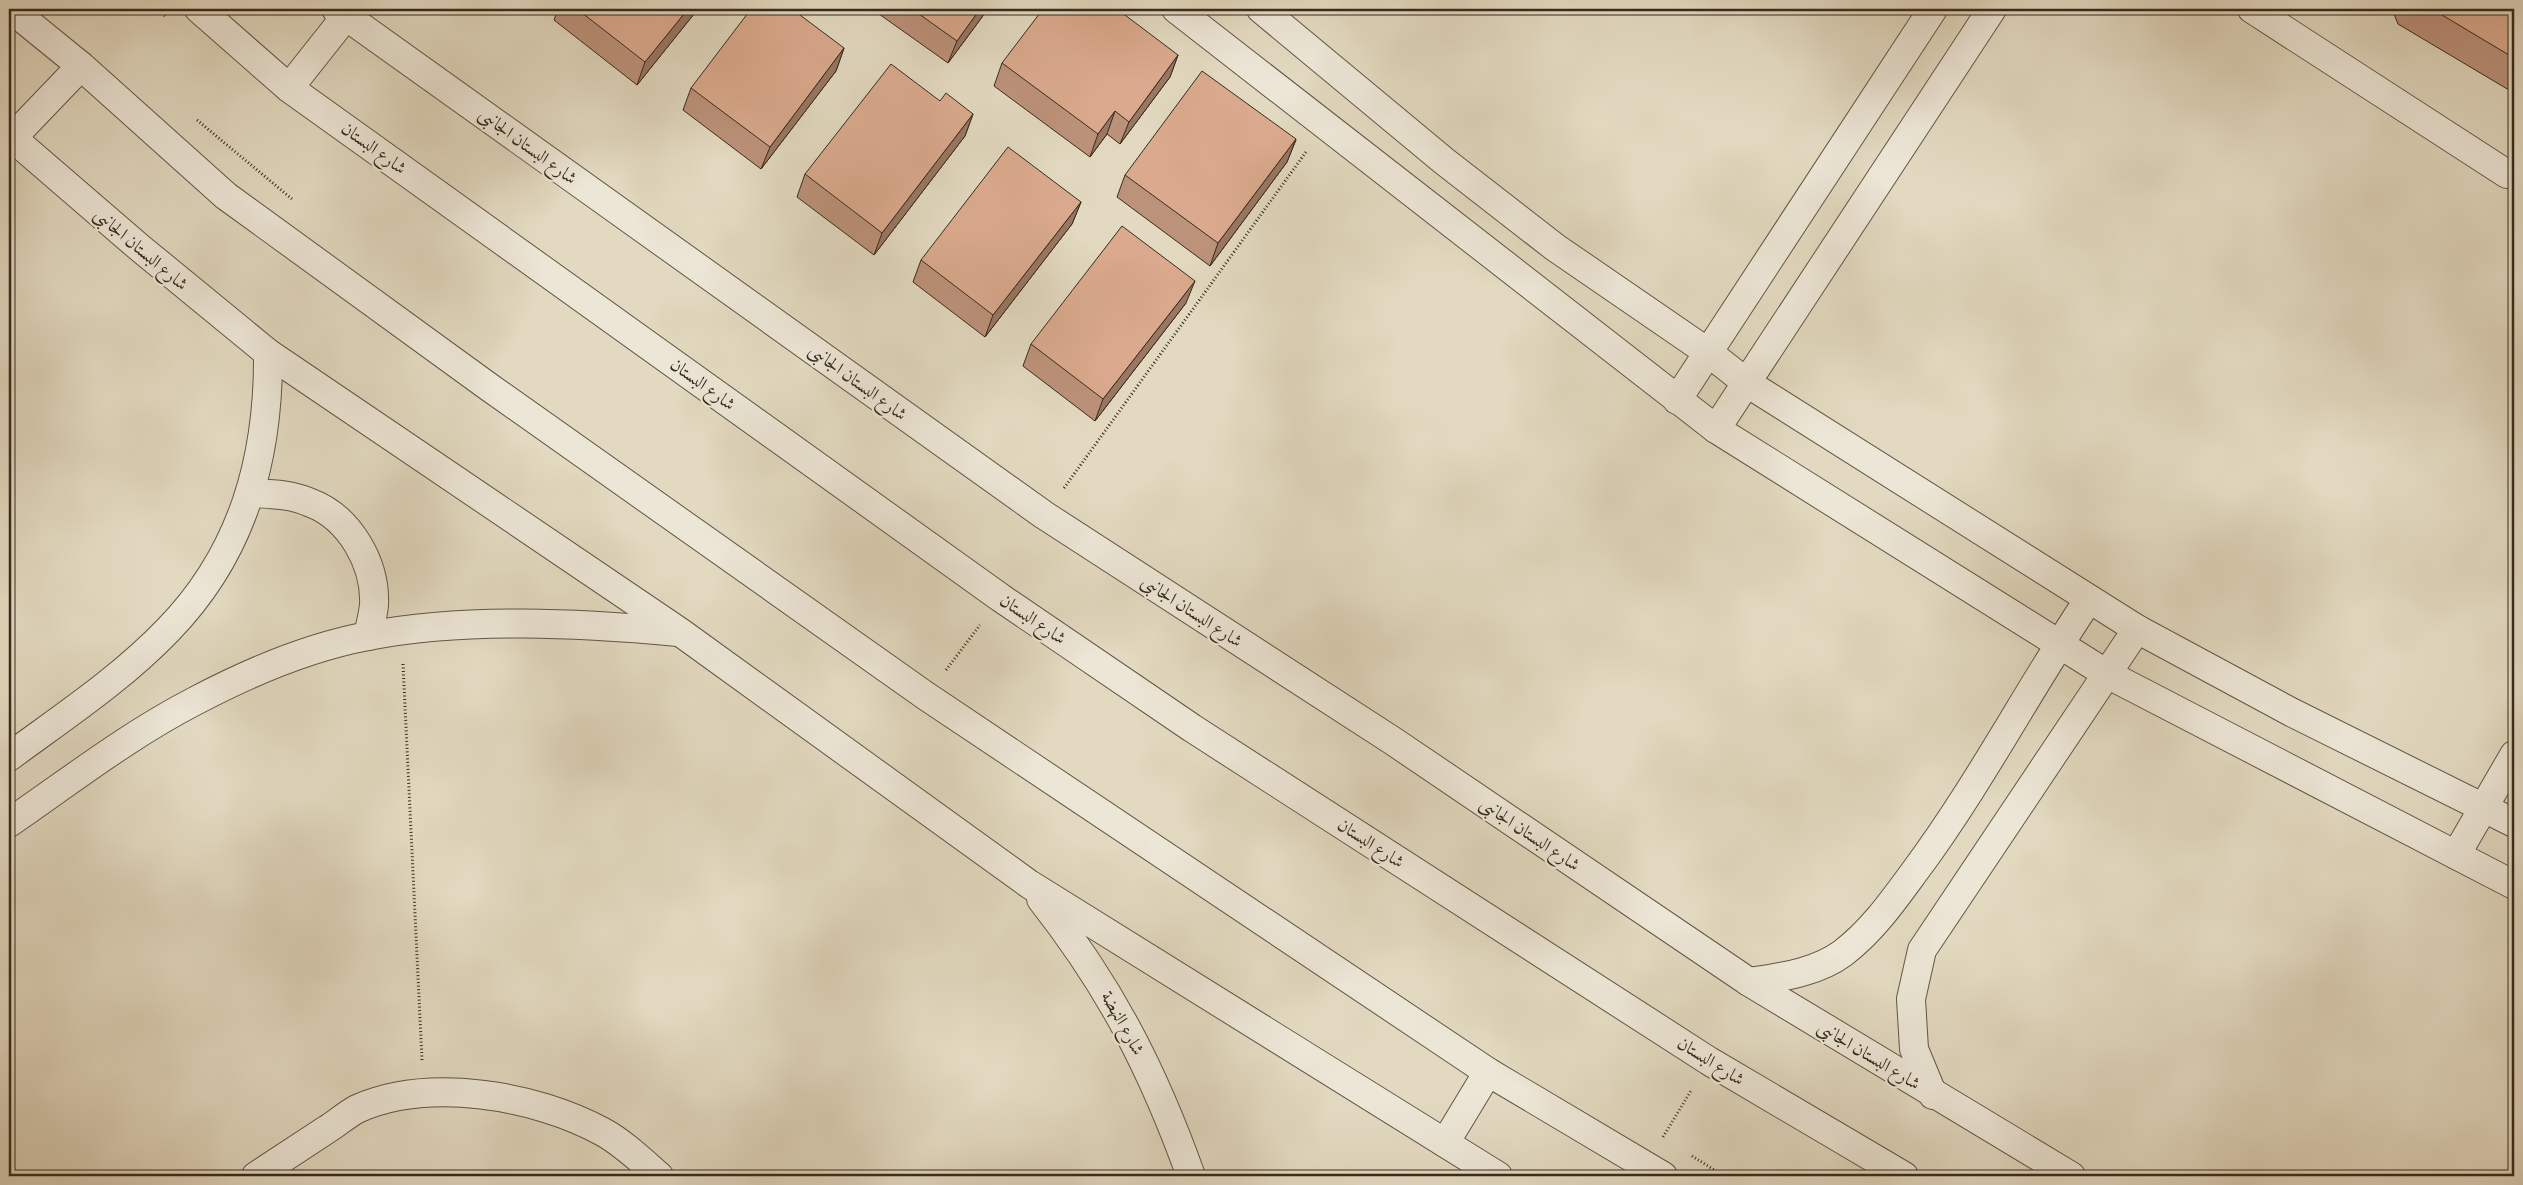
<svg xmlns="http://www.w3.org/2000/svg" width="2523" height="1185" font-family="Alegreya,Amiri,serif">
  <rect width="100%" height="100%" fill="#e2d9c0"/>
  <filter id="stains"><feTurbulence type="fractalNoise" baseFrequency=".004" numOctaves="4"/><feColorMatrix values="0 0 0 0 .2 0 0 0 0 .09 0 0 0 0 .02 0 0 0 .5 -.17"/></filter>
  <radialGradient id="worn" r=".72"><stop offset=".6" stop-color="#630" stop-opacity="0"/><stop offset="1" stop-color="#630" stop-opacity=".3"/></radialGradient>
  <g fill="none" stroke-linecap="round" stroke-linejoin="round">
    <defs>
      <g id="minor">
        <polyline points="11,9 81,66 226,196 489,387 926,696 1488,1072 1663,1176"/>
        <polyline points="199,9 289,88 1001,598 1192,728 1709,1061 1904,1176"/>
        <polyline points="336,9 1044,515 1393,741 1749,982 2071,1176"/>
        <polyline points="1176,9 1716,429 2107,674 2514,885"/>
        <polyline points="1261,9 1444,161 1556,248 1709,353 1747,383 2137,629 2291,712 2514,823"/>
        <polyline points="2252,9 2507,174"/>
        <polyline points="289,88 346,16"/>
        <polyline points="9,135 140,248 268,353 680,632 1029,884 1498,1176"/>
        <polyline points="12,138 81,66"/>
        <polyline points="1677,400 1933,9"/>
        <polyline points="1716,429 1992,9"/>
        <path d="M250,493c22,1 41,1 61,10 39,15 65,61 63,102 -1,10 -4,21 -6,31"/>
        <path d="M9,757c54,-40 112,-78 159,-127 75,-77 101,-172 100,-277"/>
        <path d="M9,823c61,-42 120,-88 186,-122 53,-28 114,-54 173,-65 97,-19 212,-13 310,-4"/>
        <polyline points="2456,855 2514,755"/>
        <path d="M1041,899c70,89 112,171 150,277"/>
        <path d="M1749,982c32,-5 67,-9 94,-29 29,-22 50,-52 72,-82 64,-86 114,-183 174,-272"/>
        <polyline points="1933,1095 1914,1049 1911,999 1922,950 2137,629"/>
        <polyline points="1445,1143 1488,1072"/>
        <path d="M256,1176c23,-15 46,-30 70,-46 10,-6 20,-15 31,-21 71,-32 179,-14 246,23 20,11 39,29 56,44"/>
      </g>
    </defs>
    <!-- minor casing -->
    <use href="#minor" stroke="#625645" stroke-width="30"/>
    <!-- path -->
    <g stroke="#382b1c" stroke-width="3" stroke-dasharray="1 2.5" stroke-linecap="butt">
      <polyline points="156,9 165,16"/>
      <polyline points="197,120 292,199"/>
      <polyline points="1064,488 1306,152"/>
      <polyline points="403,664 422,1060"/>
      <polyline points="946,670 980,625"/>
      <polyline points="1663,1137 1692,1089"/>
      <polyline points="1692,1156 1724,1176"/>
    </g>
    <!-- minor -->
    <use href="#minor" stroke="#ece6d6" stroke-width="28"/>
  </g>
  <!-- wall -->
  <g fill="#bc927a" stroke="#382b1c">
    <polygon points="558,9 698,9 637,85 554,20"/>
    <polygon points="872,9 988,9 948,63"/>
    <polygon points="2392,9 2514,9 2514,93 2398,24"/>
    <polygon points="844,48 836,71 761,169 683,110 691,88"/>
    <polygon points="1178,55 1170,77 1120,144 1107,134 1090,157 994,86 1002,63"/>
    <polygon points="940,101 973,114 965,136 874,255 797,197 805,174"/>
    <polygon points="1296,140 1287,162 1210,266 1117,197 1125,175"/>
    <polygon points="1081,202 1072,224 985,337 913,282 921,260"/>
    <polygon points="1186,303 1095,421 1023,366 1031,344"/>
  </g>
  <!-- shaded-wall -->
  <g fill="#997763" stroke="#382b1c">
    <polygon points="688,9 698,9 637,85 645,62"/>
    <polygon points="980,9 988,9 948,63 957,41"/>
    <polygon points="844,48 836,71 761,169 770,147"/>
    <polygon points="1178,55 1170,77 1120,144 1129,122"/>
    <polygon points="1115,111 1107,134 1090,157 1098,134"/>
    <polygon points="973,114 965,136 874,255 882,233"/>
    <polygon points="1296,139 1287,162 1210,266 1218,243"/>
    <polygon points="1081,202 1072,224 985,337 993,315"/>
    <polygon points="1195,281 1186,303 1095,421 1103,399"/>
  </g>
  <!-- building -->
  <g fill="#dbaa8e" stroke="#382b1c">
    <polygon points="577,9 688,9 645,62"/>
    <polygon points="751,9 792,9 844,48 770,147 691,88"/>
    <polygon points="912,9 980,9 957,41"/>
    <polygon points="1043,9 1117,9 1178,55 1129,122 1115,111 1098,134 1002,63"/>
    <polygon points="2432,9 2514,9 2514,58"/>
    <polygon points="891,64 940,101 946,93 973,114 882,233 805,174"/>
    <polygon points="1202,71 1296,139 1218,243 1125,175"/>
    <polygon points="1008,147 1081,202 993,315 921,260"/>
    <polygon points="1122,226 1195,281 1103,399 1031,344"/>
  </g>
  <g text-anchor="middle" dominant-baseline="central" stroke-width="4.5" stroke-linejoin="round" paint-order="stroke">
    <!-- street labels -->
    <g font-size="18" fill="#382b1c" stroke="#ece6d6">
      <text transform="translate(528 146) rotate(36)">شارع البستان الجانبى</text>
      <text transform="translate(374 148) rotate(36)">شارع البستان</text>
      <text transform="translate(141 249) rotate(40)">شارع البستان الجانبى</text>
      <text transform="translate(858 382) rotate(36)">شارع البستان الجانبى</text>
      <text transform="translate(703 384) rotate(36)">شارع البستان</text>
      <text transform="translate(1192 611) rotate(33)">شارع البستان الجانبى</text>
      <text transform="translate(1033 619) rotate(34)">شارع البستان</text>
      <text transform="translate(1530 834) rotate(34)">شارع البستان الجانبى</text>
      <text transform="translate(1371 843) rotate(33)">شارع البستان</text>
      <text transform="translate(1123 1023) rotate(61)">شارع النهضة</text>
      <text transform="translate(1869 1055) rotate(31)">شارع البستان الجانبى</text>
      <text transform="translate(1711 1061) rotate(32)">شارع البستان</text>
    </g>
  </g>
  <!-- margin -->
  <rect width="2523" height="1185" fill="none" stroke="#e2d9c0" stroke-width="30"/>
  <rect x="10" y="10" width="2503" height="1165" fill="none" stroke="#382b1c" stroke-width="2.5"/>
  <rect x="15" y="15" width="2493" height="1155" fill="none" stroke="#382b1c"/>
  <rect width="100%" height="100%" filter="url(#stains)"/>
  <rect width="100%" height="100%" fill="url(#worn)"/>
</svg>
